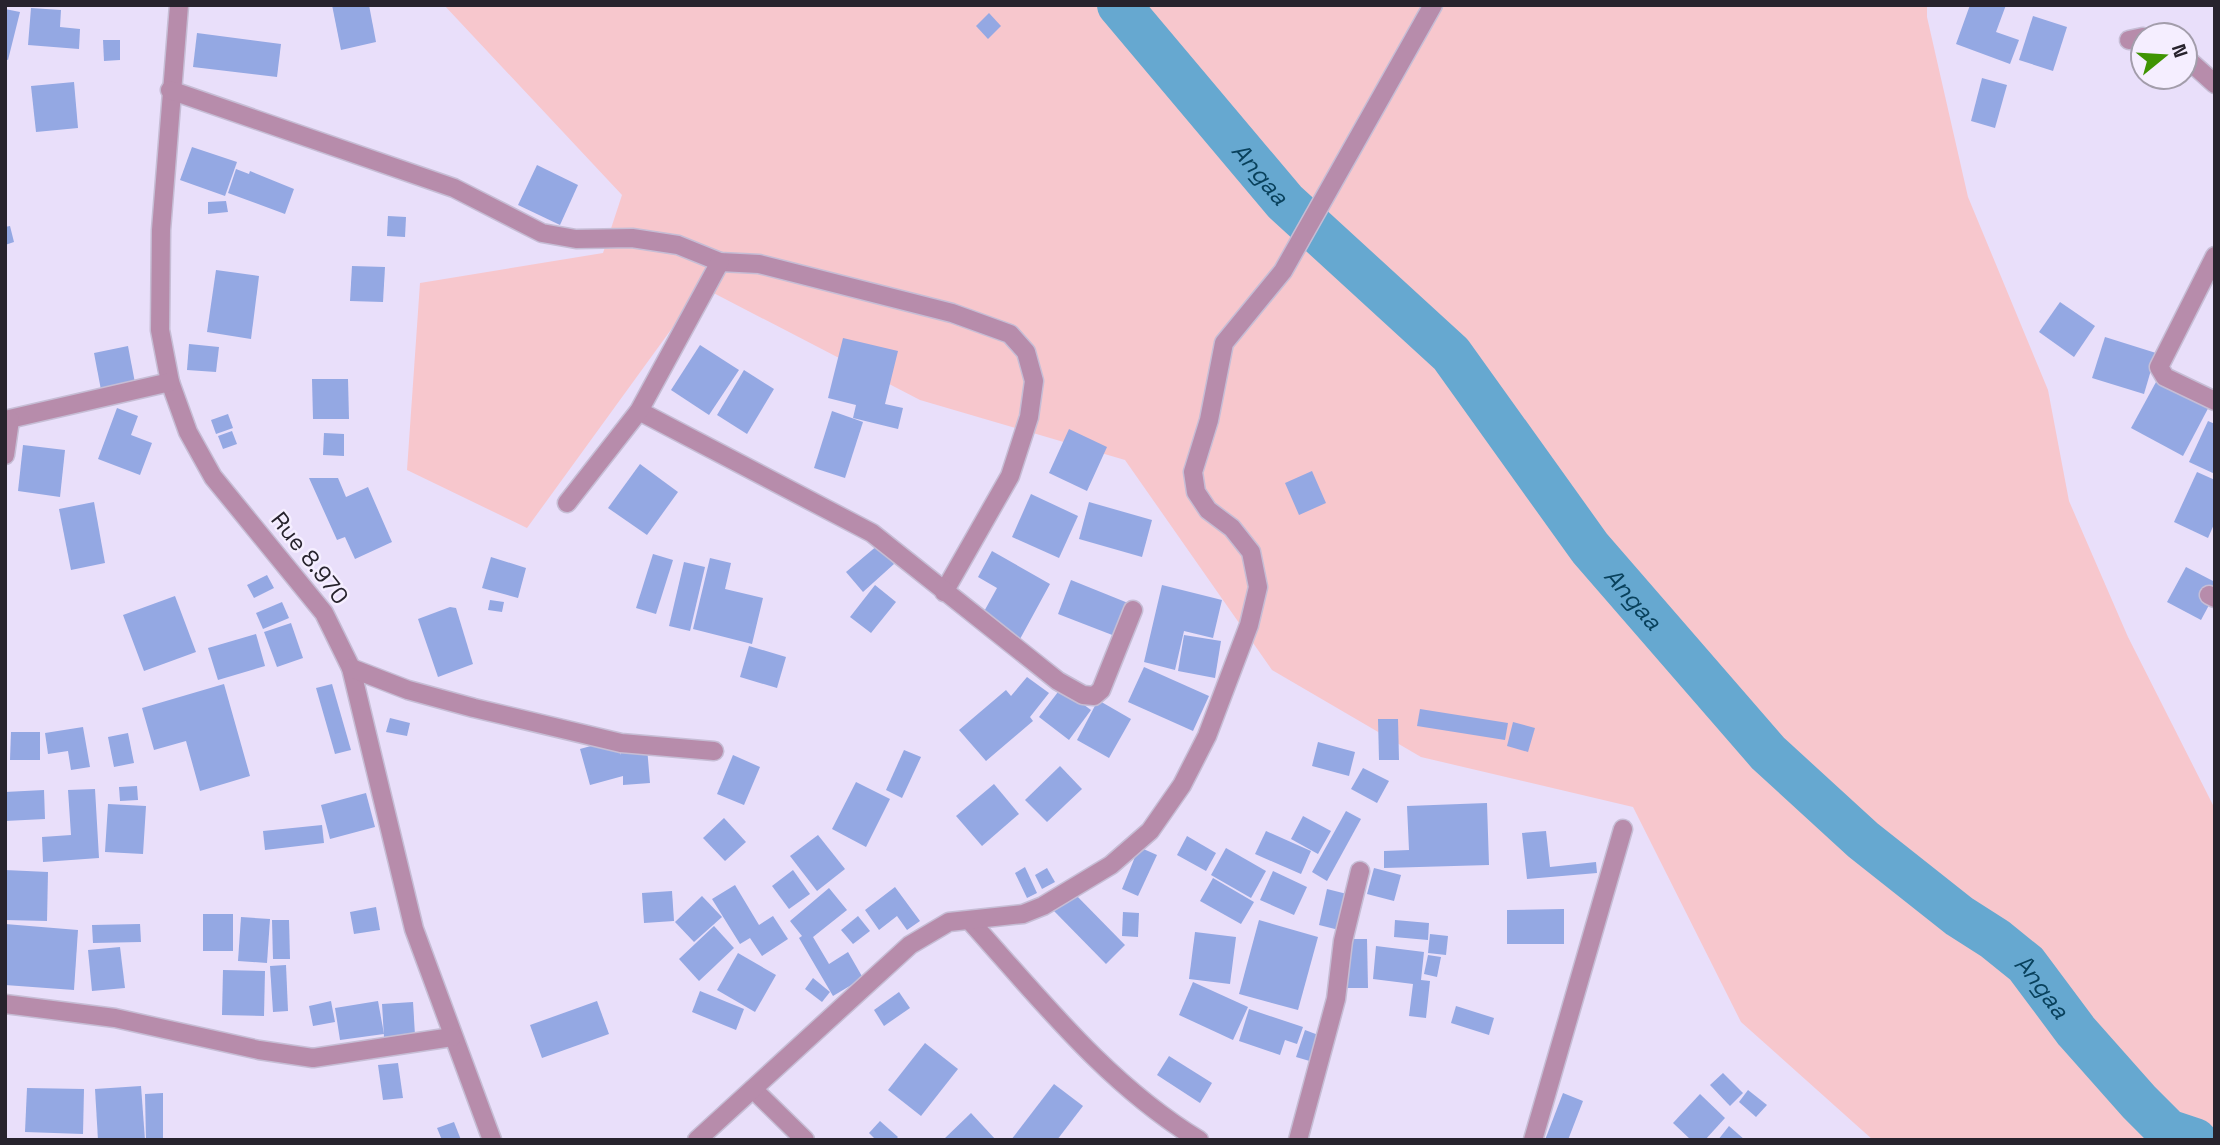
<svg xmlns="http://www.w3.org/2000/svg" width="2220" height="1145" font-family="'Space Grotesk',sans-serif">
  <rect width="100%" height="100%" fill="#e9dffa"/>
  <!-- green -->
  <polygon fill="#f7c7cd" points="444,5 1927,5 1927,17 1968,197 2048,390 2069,501 2128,637 2215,809 2215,1140 1873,1140 1741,1022 1633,807 1421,757 1272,670 1125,460 920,400 702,287 527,528 407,470 420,283 603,253 622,195"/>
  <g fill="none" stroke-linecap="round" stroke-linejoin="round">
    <!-- river -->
    <path stroke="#66a8d0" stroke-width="44" id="s1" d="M1119,5l166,197 166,152 139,194 178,205 95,87 96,76 36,23 31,25 50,67 63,71 29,29 27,9"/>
  </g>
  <!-- building -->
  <g fill="#94a8e3">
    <polygon points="332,5 369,5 376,42 341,50"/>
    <polygon points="1970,5 2006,5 1996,32 2019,40 2010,64 1956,44"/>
    <polygon points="31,8 61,10 60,27 80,29 79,49 28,45"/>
    <polygon points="5,9 20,12 8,60 5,59"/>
    <polygon points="989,13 1001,26 988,39 976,26"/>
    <polygon points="2033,16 2067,27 2053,71 2019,60"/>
    <polygon points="197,33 281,44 277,77 193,67"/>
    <polygon points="103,40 120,40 120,60 104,61"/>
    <polygon points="1982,78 2007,85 1995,128 1971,121"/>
    <polygon points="74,82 78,128 36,132 31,86"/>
    <polygon points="192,147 237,162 225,196 180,180"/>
    <polygon points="537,165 578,185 560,225 518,205"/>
    <polygon points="236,169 249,174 250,171 294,189 285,214 228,193"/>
    <polygon points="226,201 228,212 208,214 208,202"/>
    <polygon points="388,216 406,217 405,237 387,236"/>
    <polygon points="10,226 14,242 5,245 5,227"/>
    <polygon points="352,266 385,267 383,302 350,301"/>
    <polygon points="216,270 259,276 251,339 207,332"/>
    <polygon points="2060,302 2095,326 2074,357 2039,332"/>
    <polygon points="2105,337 2156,353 2144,394 2092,378"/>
    <polygon points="843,338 898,351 885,404 903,408 898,429 853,418 856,405 828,398"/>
    <polygon points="189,344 219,347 216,372 187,370"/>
    <polygon points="700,345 739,370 709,415 671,390"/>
    <polygon points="128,346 135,383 101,390 94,353"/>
    <polygon points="744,370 774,389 747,434 717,415"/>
    <polygon points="2162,371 2213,399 2183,456 2131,428"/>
    <polygon points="312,379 348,379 349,419 313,419"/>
    <polygon points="117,408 138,416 131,435 152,443 140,475 98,459"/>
    <polygon points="832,411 863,422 845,478 814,468"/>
    <polygon points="228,414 233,428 216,434 211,420"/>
    <polygon points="2208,421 2215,424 2215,474 2189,462"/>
    <polygon points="1069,429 1107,447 1087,491 1049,473"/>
    <polygon points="232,431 237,444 223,449 218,436"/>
    <polygon points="324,433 344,434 344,456 323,455"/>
    <polygon points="23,445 65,450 60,497 18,491"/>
    <polygon points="640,464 678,492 647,535 608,508"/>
    <polygon points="1312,471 1326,503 1299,515 1285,483"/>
    <polygon points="2197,472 2215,480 2215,522 2208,538 2174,522"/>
    <polygon points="309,478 338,478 346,497 368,487 392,542 355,559 345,537 337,540"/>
    <polygon points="1031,494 1078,516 1059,558 1012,537"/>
    <polygon points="94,502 105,563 71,570 59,509"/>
    <polygon points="1089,502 1152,520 1142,557 1079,539"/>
    <polygon points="878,545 894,564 863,592 846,572"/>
    <polygon points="992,551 1050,584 1020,639 981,617 997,588 978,577"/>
    <polygon points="653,554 673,560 656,614 636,608"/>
    <polygon points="491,557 526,568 518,598 482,588"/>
    <polygon points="710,558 731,563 725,589 763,598 752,644 693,629"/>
    <polygon points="684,562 705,567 690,631 669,626"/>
    <polygon points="2186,567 2215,582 2215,594 2201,620 2167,602"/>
    <polygon points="267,575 274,588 254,598 247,585"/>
    <polygon points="1071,580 1133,605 1120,638 1058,614"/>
    <polygon points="875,585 896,602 871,633 850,617"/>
    <polygon points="1162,585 1222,600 1213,638 1184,631 1175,670 1144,662"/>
    <polygon points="175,596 196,652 144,671 123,615"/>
    <polygon points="490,600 504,602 502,612 488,610"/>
    <polygon points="282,602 289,618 263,629 256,613"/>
    <polygon points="450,607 456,608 473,664 438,677 418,619"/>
    <polygon points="291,623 303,658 277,667 264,632"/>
    <polygon points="256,634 265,666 218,680 208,648"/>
    <polygon points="1184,635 1221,641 1215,678 1178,671"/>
    <polygon points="749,646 786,657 777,688 740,677"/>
    <polygon points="1144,667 1209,696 1193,731 1128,702"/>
    <polygon points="1027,677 1049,693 1030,717 1033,721 986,761 959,730 1006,690 1011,696"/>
    <polygon points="224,684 250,776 200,791 186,741 154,750 142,708"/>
    <polygon points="332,684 351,750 335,754 316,688"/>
    <polygon points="1061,688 1091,710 1069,740 1039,717"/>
    <polygon points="1098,700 1131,719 1109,758 1077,740"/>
    <polygon points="1420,709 1508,723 1505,740 1417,726"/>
    <polygon points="390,718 410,723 407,736 386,732"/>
    <polygon points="1378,719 1398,719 1399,760 1379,760"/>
    <polygon points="1513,722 1535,728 1528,752 1507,746"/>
    <polygon points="83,727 90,767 71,770 68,751 48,754 45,733"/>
    <polygon points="11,732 40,732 40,760 10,760"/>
    <polygon points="128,733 134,763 114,767 108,737"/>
    <polygon points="616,739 621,755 621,749 647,747 650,783 623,785 623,776 590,785 580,749"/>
    <polygon points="1318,742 1355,752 1349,776 1312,766"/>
    <polygon points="904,750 921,757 902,798 886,790"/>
    <polygon points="733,755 760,767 744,805 717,794"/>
    <polygon points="1060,766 1082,789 1047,822 1025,800"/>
    <polygon points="1363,768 1389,781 1377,803 1351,789"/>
    <polygon points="856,782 890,799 866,847 832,829"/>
    <polygon points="994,784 1019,814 982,846 956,816"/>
    <polygon points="137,786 138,800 120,801 119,787"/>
    <polygon points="95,789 99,858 43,862 42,837 71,835 68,790"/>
    <polygon points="44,790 45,819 5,821 5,792"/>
    <polygon points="366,793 375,827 330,839 321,805"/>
    <polygon points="1487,803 1489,865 1384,868 1384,851 1409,850 1407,806"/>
    <polygon points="108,804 146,806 143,854 105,852"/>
    <polygon points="1346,811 1361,819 1327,881 1312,872"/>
    <polygon points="1303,816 1331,831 1318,854 1291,839"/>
    <polygon points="724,818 746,842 725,861 703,838"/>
    <polygon points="322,825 324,843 265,850 263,831"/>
    <polygon points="1266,831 1311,851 1301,874 1255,854"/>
    <polygon points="1546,831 1550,867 1596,862 1597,873 1527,879 1522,833"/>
    <polygon points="818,835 845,869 817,891 790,856"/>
    <polygon points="1187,836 1216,853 1206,871 1177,855"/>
    <polygon points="1139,847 1157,855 1138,896 1122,889"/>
    <polygon points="1226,848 1266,871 1251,898 1211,875"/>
    <polygon points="1025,867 1037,893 1027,898 1015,873"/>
    <polygon points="1047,868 1055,882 1042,889 1035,875"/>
    <polygon points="1374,868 1401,875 1394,901 1367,894"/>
    <polygon points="5,870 48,872 47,921 5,920"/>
    <polygon points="793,870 810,894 789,909 772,886"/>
    <polygon points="1273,871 1307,887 1294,915 1260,900"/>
    <polygon points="1213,878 1254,902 1241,924 1200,901"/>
    <polygon points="735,885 759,925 773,916 788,939 762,956 750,938 740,944 712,899"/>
    <polygon points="895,887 920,921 907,930 897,916 879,930 865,910"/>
    <polygon points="829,888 847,910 813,937 829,964 848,952 863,978 833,996 799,938 802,936 790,921"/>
    <polygon points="1327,889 1351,895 1343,931 1319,925"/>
    <polygon points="672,891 674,921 644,923 642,893"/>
    <polygon points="1072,891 1125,945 1106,964 1053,910"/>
    <polygon points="702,896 722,917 694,942 675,922"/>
    <polygon points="376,907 380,930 354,934 350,912"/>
    <polygon points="1564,909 1564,944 1507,944 1507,910"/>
    <polygon points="1123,912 1139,913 1138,937 1122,936"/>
    <rect x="203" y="914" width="30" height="37"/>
    <polygon points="858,916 870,931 853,944 841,930"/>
    <polygon points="241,917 270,919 267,963 238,961"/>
    <polygon points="272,920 289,920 290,959 273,959"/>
    <polygon points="1259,920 1318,937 1298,1010 1239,994"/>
    <polygon points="1395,920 1429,923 1428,940 1394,937"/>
    <polygon points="5,924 78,930 74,990 5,985"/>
    <polygon points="140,924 141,942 93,943 92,925"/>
    <polygon points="714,926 734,948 699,981 679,959"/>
    <polygon points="1195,932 1236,937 1230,984 1189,979"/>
    <polygon points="1430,934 1448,936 1446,955 1428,953"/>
    <polygon points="1345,939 1367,939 1368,988 1346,988"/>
    <polygon points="1376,946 1424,952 1421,980 1430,981 1426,1018 1409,1016 1413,984 1373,979"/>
    <polygon points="120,947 125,988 92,991 88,950"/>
    <polygon points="738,953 776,975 755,1012 717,990"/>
    <polygon points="1428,955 1441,957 1437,977 1424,974"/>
    <polygon points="286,965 288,1011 273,1012 270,966"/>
    <polygon points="223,970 265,971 264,1016 222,1015"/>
    <polygon points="813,978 830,992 822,1002 805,989"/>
    <polygon points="1193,982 1248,1007 1233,1040 1179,1015"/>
    <polygon points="700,991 744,1009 736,1030 692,1012"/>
    <polygon points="899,992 910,1008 884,1026 874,1010"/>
    <polygon points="331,1001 335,1022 313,1026 309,1006"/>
    <polygon points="378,1001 384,1034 340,1040 335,1008"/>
    <polygon points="597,1001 609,1034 542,1058 530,1025"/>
    <polygon points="413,1002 415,1035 384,1037 382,1004"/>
    <polygon points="1456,1006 1494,1018 1489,1035 1451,1023"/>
    <polygon points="1249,1009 1303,1027 1297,1044 1285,1040 1280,1055 1239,1041"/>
    <polygon points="1305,1030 1321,1036 1313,1062 1296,1057"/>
    <polygon points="925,1043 958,1069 921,1116 888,1090"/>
    <polygon points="1169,1056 1212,1083 1200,1103 1157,1075"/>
    <polygon points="398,1063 403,1098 383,1100 378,1065"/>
    <polygon points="1723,1073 1743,1093 1730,1106 1710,1085"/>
    <polygon points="1054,1084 1083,1106 1057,1140 1011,1140"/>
    <polygon points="141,1086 145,1140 98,1140 95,1089"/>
    <polygon points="27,1088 84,1089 83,1134 25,1132"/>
    <polygon points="1748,1090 1767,1105 1756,1117 1739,1102"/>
    <polygon points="163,1093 163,1140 146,1140 145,1094"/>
    <polygon points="1563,1093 1583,1101 1568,1140 1545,1140"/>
    <polygon points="1700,1094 1725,1118 1705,1140 1691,1140 1673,1123"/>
    <polygon points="971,1113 996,1140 943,1140"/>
    <polygon points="880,1121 898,1137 895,1140 876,1140 869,1133"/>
    <polygon points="454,1122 461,1140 442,1140 437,1128"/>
    <polygon points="1729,1126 1745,1140 1718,1140"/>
  </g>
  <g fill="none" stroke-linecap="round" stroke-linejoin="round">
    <defs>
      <g id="street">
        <polyline points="179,5 161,230 160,330 170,382 188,432 213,477 324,613 351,668 414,929 492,1140"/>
        <polyline points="2129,40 2143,37"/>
        <polyline points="2185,57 2215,84"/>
        <polyline points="170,90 454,188 542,233 576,239 632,238 678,245 720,262 759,264 952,313 1010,334 1026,352 1034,381 1029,417 1010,476 944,592"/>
        <polyline points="2215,256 2159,367 2165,377 2215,401"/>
        <polyline points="639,411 872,533 1058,681 1083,695 1094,696 1101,690 1133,610"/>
        <polyline points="5,420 170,382"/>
        <polyline points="5,455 10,420"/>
        <polyline points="567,503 639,411 720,262"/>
        <polyline points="2209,595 2215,598"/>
        <polyline points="351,668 408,690 474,708 621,743 714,751"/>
        <path d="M970,921c71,79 138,164 229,219"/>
        <polyline points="5,1004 115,1018 259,1050 313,1058 452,1037"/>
        <polyline points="753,1089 805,1140"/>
        <polyline points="697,1140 910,945 949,922 1023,914 1043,906 1111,865 1150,831 1182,785 1207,736 1249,625 1258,587 1251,552 1232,528 1208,510 1196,492 1193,472 1209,420 1224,343 1283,271 1433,5"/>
        <polyline points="1298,1140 1336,999 1343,941 1360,871"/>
        <polyline points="1533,1140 1623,829"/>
      </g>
    </defs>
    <!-- street casing -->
    <use href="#street" stroke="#c6bdd5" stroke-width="21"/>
    <!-- street -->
    <use href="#street" stroke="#b78cab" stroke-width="18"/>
  </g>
  <g text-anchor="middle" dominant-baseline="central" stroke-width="5" stroke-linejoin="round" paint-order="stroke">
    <!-- street labels -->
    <g font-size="23" fill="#27232d" stroke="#f5eeff">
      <text transform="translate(310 558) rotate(52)">Rue 8.970</text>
    </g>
    <!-- water labels -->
    <g font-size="24" font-style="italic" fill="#09415c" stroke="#f5eeff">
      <text stroke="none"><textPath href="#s1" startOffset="220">Angaa</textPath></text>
      <text stroke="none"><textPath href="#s1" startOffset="788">Angaa</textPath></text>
      <text stroke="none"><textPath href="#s1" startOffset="1354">Angaa</textPath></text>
    </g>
  </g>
  <!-- border -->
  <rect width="2220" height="1145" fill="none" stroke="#27232d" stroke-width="14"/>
  <!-- north arrow -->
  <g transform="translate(2164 56) rotate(72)"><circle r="33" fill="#f5eeff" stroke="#a39dab" stroke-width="2"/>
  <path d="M0-5L12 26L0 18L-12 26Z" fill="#3f9403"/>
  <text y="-10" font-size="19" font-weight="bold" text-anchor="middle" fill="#27232d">N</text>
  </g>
</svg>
